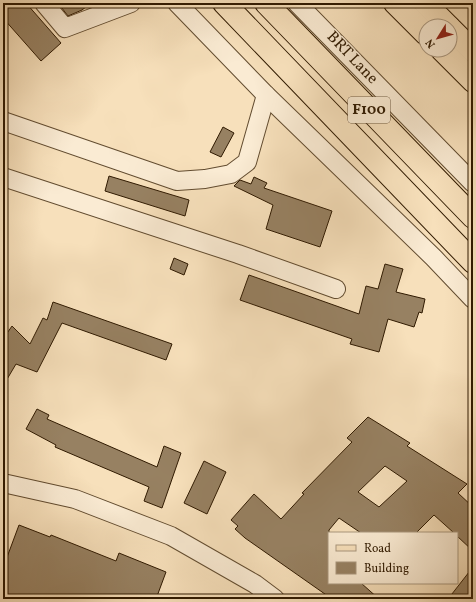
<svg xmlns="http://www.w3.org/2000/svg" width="476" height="602" font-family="Vollkorn,serif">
  <rect width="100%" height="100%" fill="#f7e0bb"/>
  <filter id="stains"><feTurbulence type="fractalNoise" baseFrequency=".005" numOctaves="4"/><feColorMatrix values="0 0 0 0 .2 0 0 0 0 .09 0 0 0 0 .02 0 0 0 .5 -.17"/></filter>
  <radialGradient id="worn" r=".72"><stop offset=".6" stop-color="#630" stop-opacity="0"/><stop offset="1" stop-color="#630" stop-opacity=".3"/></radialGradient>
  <!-- building -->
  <g fill="#978162" stroke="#301a01" fill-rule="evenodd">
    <polygon points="3,3 26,3 61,43 41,61 3,18"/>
    <polygon points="58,3 91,3 82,10 68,16"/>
    <polygon points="223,127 234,133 221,157 210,152"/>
    <polygon points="109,176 189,200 185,216 105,191"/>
    <polygon points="254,177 267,183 264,188 332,211 320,247 266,229 273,205 234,186 240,180 251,184"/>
    <polygon points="174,258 188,264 184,275 170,269"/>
    <polygon points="385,264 403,269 396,292 425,299 422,313 419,312 414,327 388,319 379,352 350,344 352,339 240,300 249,275 359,314 366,286 378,289"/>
    <polygon points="53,302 172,344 166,360 62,323 37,372 16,364 3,386 3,339 12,326 30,344 43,318 47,320"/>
    <polygon points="37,409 49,415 47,419 157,467 164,446 181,453 162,508 144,501 149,487 55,447 56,445 26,429"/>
    <path d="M368,417l42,26 -3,3 60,38 -9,9 15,14v44l-16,-15v-3h-3l-20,-18 -18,18h-55l-22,-15 -10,12v53h32l18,16h-47l-87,-61 -10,-9 3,-3 -7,-6 23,-26 27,25 23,-25 -2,-1 50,-51 -5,-4zM385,466l22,15 -28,26 -21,-15z"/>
    <polygon points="204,461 226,472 207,514 184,503"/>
    <polygon points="19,525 50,537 51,535 116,561 119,553 166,572 156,599 3,599 3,568"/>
    <polygon points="473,567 473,599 448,599"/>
  </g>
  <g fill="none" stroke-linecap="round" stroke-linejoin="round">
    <defs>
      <g id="minor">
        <polyline points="44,3 65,28 131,3"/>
        <polyline points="177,3 266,95 434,258 473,299"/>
        <polyline points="297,3 473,183"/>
        <polyline points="3,121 177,181 205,179 231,174 247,162 266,95"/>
        <polyline points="3,177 238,254 336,289"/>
        <polyline points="3,483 75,499 171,536 255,584 275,599"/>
      </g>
      <g id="major">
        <polyline points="224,3 473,262"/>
        <polyline points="425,3 448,26"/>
        <polyline points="450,28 473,51"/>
      </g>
      <g id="highway">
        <polyline points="266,3 473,217"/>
        <polyline points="395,3 426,34"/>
        <polyline points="442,50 473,81"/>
      </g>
    </defs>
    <!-- minor casing -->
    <use href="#minor" stroke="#624c30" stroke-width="20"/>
    <!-- major casing -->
    <use href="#major" stroke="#301a01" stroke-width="24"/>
    <!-- highway casing -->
    <use href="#highway" stroke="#301a01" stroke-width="24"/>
    <!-- minor -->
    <use href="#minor" stroke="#faebd3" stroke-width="18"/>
    <!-- major -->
    <use href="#major" stroke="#f7e0bb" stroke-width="22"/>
    <!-- highway -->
    <use href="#highway" stroke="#f7e0bb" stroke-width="22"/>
  </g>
  <g text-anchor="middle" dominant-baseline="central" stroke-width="3" stroke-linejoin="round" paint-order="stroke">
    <!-- shield labels -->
    <rect fill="#faebd3" stroke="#6d5940" stroke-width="1" x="348" y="97" width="42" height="26" rx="3"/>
    <g font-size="15" font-weight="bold" fill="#301a01">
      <text x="369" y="110">F100</text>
    </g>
    <!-- street labels -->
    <g font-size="16" fill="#301a01" stroke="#faebd3">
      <text transform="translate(352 58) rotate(46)">BRT Lane</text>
    </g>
  </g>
  <!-- margin -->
  <rect width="476" height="602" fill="none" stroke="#f7e0bb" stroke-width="16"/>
  <rect x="4" y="4" width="468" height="594" fill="none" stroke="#301a01" stroke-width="2"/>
  <rect x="8" y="8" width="460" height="586" fill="none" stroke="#301a01"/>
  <!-- legend -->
  <rect x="328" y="532" width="130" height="52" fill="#faebd3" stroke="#a9977f"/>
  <rect x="336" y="545" width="20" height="6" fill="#f7e0bb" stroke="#a9977f"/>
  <text x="364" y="552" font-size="12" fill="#301a01">Road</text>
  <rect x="336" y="562" width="20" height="12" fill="#978162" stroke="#a9977f"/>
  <text x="364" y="572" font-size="12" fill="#301a01">Building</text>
  <!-- north arrow -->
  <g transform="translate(438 38) rotate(233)"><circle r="19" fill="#faebd3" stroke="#a9977f"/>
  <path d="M0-3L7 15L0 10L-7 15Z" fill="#8f2418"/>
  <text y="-6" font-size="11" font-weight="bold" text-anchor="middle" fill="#301a01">N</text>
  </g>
  <rect width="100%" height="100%" filter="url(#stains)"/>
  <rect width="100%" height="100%" fill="url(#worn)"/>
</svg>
